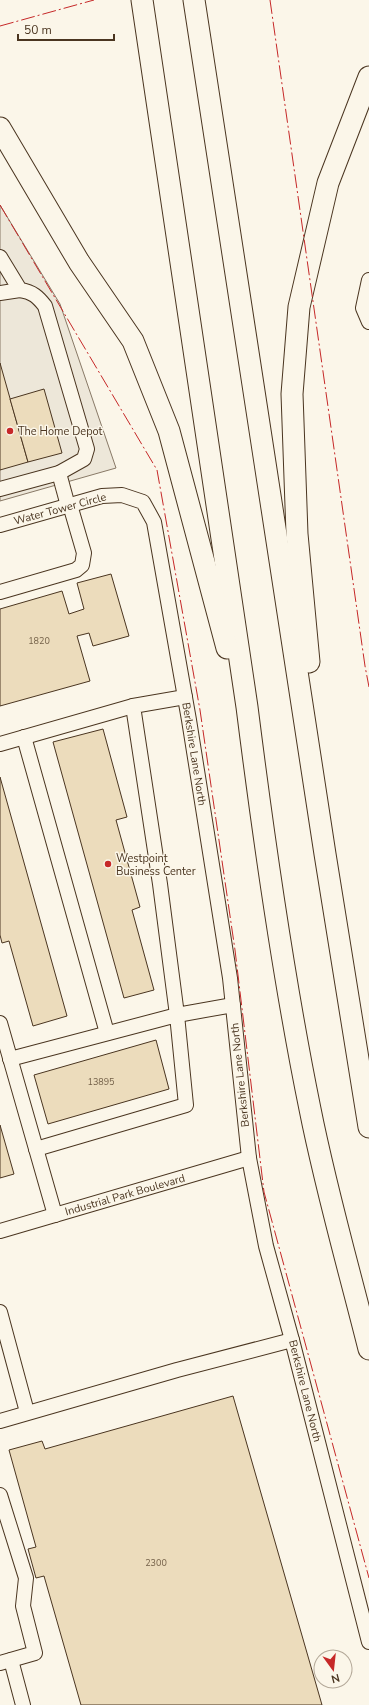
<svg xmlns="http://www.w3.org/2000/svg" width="369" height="1705" font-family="'Nunito Sans',sans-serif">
  <rect width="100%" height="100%" fill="#fbf6e9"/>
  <!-- parking -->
  <polygon fill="#ede7d9" stroke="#887966" points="0,205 60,304 116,468 0,501"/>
  <!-- building -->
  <g fill="#ecdcbc" stroke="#4a3520">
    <polygon points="0,363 28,462 0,470"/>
    <polygon points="44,389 62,453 28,462 10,399"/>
    <polygon points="111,574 129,636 93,646 89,633 77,636 90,681 0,706 0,609 62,591 69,614 84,609 77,583"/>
    <polygon points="103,729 127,817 116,820 140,907 132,910 154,990 124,998 53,742"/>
    <polygon points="0,777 67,1016 33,1026 9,941 2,943 0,935"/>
    <polygon points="156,1040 169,1089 48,1124 34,1075"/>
    <polygon points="0,1125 14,1174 0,1178"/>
    <polygon points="233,1396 322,1705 81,1705 44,1576 36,1578 28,1549 36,1547 9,1450 42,1441 45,1449"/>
  </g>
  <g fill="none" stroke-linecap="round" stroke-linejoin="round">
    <defs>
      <g id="minor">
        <path d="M0,257l20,33c13,2 18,7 25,16l42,143 -3,10 -25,14 -59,16"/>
        <polyline points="369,280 363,308 369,322"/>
        <polyline points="0,293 20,290"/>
        <polyline points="59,473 68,506"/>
        <polyline points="0,525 102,496 122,495 143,502 154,522 189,720 230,978 249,1158 266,1246 292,1340 369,1642"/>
        <polyline points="0,592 76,570 82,565 84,553 70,505"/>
        <polyline points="185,697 133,706 160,884 177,1015 233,1005"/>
        <polyline points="24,737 107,1033"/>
        <polyline points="0,744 133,706"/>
        <polyline points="0,1023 55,1215"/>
        <polyline points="10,1059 177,1015 186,1105 36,1149"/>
        <polyline points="0,1231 249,1158"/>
        <polyline points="0,1312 27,1412"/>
        <polyline points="0,1421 177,1370 292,1340"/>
        <polyline points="0,1495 26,1578 23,1606 35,1653 0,1663"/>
        <polyline points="11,1660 23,1705"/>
      </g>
      <g id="highway">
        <path d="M142,0l105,707c17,135 36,270 63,402 16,81 39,160 59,240"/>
        <polyline points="194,0 325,854 369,1127"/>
        <polyline points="0,128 79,262 133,341 169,431 227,648"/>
        <polyline points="309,662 297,534 292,394 299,307 328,183 369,77"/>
      </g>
    </defs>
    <!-- minor casing -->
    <use href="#minor" stroke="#4a3520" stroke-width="16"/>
    <!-- highway casing -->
    <use href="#highway" stroke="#4a3520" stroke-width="23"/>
    <!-- minor -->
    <use href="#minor" stroke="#fbf6e9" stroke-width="14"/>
    <!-- highway -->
    <use href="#highway" stroke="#fbf6e9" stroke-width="21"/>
    <!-- power -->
    <g stroke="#c62828" stroke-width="1" stroke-dasharray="14 3 2 3" stroke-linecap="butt">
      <polyline points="270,0 365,666 369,687"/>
      <polyline points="0,26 94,0"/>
      <polyline points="0,205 157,470 200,710 235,950 264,1192 369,1578"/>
    </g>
  </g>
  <!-- markers -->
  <g fill="#c62828" stroke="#fbf6e9" stroke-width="1.5">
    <circle cx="10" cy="431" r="4"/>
    <circle cx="108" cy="864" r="4"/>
  </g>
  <g text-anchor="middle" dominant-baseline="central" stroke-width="3" stroke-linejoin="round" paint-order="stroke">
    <!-- number labels -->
    <g font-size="9" fill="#725f47">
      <text x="39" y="641">1820</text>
      <text x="101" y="1082">13895</text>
      <text x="156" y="1563">2300</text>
    </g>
    <!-- poi labels -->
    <g font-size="11" fill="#4a3520" stroke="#fbf6e9" text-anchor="start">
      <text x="18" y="431">The Home Depot</text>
      <text x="116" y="858">Westpoint<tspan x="116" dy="13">Business Center</tspan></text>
    </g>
    <!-- street labels -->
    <g font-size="11" fill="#4a3520" stroke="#fbf6e9">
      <text transform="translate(60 509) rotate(-15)">Water Tower Circle</text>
      <text transform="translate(194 754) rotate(81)">Berkshire Lane North</text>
      <text transform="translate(240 1075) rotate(-96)">Berkshire Lane North</text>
      <text transform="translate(125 1195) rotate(-16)">Industrial Park Boulevard</text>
      <text transform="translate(305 1391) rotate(76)">Berkshire Lane North</text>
    </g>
  </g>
  <!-- north arrow -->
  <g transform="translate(333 1669) rotate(165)"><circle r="19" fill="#fbf6e9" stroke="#b4a999"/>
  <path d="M0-3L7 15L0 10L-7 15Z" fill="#c62828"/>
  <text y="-6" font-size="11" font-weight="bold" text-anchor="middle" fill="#4a3520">N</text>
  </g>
  <!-- scale -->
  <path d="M18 34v6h96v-6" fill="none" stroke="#4a3520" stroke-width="2"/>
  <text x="24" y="34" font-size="12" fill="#4a3520" stroke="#fbf6e9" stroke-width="3" paint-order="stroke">50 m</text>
</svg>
